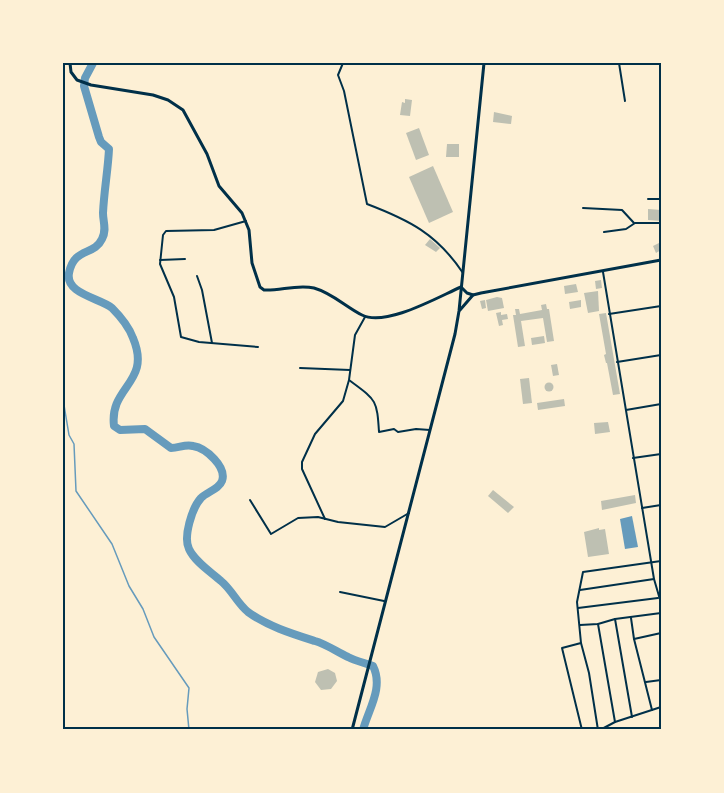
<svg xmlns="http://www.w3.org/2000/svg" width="724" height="793" font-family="Quicksand,sans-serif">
  <rect width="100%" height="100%" fill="#fdf0d5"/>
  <!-- water -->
  <polygon fill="#669bbc" points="632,516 638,547 625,549 620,519"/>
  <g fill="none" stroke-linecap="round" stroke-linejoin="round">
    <!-- stream -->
    <polyline stroke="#669bbc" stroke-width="1.5" points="63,399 69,435 74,444 76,491 112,544 129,586 143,609 154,637 189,688 187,709 189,730"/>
    <!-- river -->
    <path stroke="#669bbc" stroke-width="8" d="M93,63l-8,15 -1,8 15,51 2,5 8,7c-1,21 -5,42 -6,64 0,9 4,17 -1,26 -8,17 -28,8 -33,34 -4,21 31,25 43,35 8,8 17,19 21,30 19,45 -24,48 -19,88l6,4 25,-1 26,19c8,0 14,-4 22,-2 13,2 34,21 29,35 -3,8 -15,11 -21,17 -9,10 -18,39 -12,51 6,13 22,23 32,32 11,9 16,22 27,31 19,14 45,22 67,29 11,3 22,11 33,16 8,4 17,6 25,9 11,22 -5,44 -10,64"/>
  </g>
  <!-- building -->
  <g fill="#bec0b2">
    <polygon points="405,99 412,100 410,116 400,115 402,102 405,103"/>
    <polygon points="494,112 512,116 511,124 493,122"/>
    <polygon points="419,128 429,155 416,160 406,133"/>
    <polygon points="447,144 459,144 459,157 446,157"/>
    <polygon points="433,166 453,212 429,223 409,177"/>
    <polygon points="648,209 661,210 661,221 648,220"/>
    <polygon points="430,239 440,248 436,252 425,245"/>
    <polygon points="661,242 661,250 656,253 653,246"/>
    <polygon points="601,280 602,288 596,289 595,281"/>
    <polygon points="576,284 578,292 565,294 564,286"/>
    <polygon points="598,291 599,311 588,313 584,293"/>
    <polygon points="497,297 502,298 504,308 488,311 486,300"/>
    <polygon points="485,300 486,308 482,309 480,301"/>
    <polygon points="581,300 581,307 570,309 569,302"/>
    <polygon points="546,304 547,309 549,309 554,341 547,342 543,318 521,321 525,346 518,347 513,315 516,315 515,309 519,309 520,314 542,310 541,305"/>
    <polygon points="501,312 501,315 507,314 508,319 502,320 503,325 499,326 496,313"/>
    <polygon points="606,313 620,394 613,395 607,363 606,363 604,355 606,354 599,314"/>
    <polygon points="544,336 545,343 532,345 531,338"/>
    <polygon points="557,364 559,375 553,376 551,365"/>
    <polygon points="529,378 532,403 523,404 520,379"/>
    <circle cx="549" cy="387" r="4.5"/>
    <polygon points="564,399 565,406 538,410 537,403"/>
    <polygon points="608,422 610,432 595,434 594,423"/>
    <polygon points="493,490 514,507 508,513 488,496"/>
    <polygon points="635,495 636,503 602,510 601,501"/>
    <polygon points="599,528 599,530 605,529 609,554 588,557 584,532"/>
    <polygon points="328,669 335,673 337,681 331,689 321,690 315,682 318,672"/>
  </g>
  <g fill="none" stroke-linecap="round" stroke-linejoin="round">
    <!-- minor -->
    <g stroke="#003049" stroke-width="2">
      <path d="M343,63l-5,12 6,16 23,113c42,16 70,30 96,69"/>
      <polyline points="619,63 625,101"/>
      <polyline points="648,199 661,199"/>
      <polyline points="583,208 622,210 634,223"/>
      <polyline points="246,221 214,230 166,231 163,235 160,264 174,297 181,337 199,342 258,347"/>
      <polyline points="604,232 626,229 635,223 661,223"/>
      <polyline points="160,260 185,259"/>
      <polyline points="603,272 654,579 661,603"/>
      <polyline points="197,276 202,290 212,343"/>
      <polyline points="609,314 661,306"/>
      <polyline points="617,362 661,355"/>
      <polyline points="300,368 350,370"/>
      <path d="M349,380c27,20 28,19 30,52l15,-3 4,3 18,-3 14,1"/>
      <polyline points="626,410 661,404"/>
      <polyline points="633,458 661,454"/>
      <polyline points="250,500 271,534 298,518 318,517 338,522 385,527 409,513"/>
      <polyline points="642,508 661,505"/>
      <polyline points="325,519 302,469 302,462 315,434 343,401 349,380 355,335 365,317"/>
      <polyline points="580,590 654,579"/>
      <polyline points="340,592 384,601"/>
      <polyline points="578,608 658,598"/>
      <polyline points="631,618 634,639 652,710"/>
      <polyline points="615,619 632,717"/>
      <polyline points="598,624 615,722"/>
      <polyline points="580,625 598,624 615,619 661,613"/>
      <polyline points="634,639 661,633"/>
      <polyline points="581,643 562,648 582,730"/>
      <polyline points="646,682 661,680"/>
      <polyline points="598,730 589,673 581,643 577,602 583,572 661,561"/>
      <polyline points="600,730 615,722 661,707"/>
    </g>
    <!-- tertiary -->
    <path stroke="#003049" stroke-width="3" d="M70,63l1,9 6,8 14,5 62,10 15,5 15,10 24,44 12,32 23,27 7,17 3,33 8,24 4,3c16,1 33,-6 50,-2 18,5 32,19 48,27 24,12 76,-18 99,-28"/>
    <!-- primary -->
    <g stroke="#003049" stroke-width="3">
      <polyline points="462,288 467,293 473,295"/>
      <polyline points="460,310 473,295 481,293 661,260"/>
      <polyline points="352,730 455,334 459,311 484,63"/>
    </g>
  </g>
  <!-- border -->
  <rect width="724" height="793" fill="none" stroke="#fdf0d5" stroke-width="129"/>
  <rect x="64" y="64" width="596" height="664" fill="none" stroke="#003049" stroke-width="2"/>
</svg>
